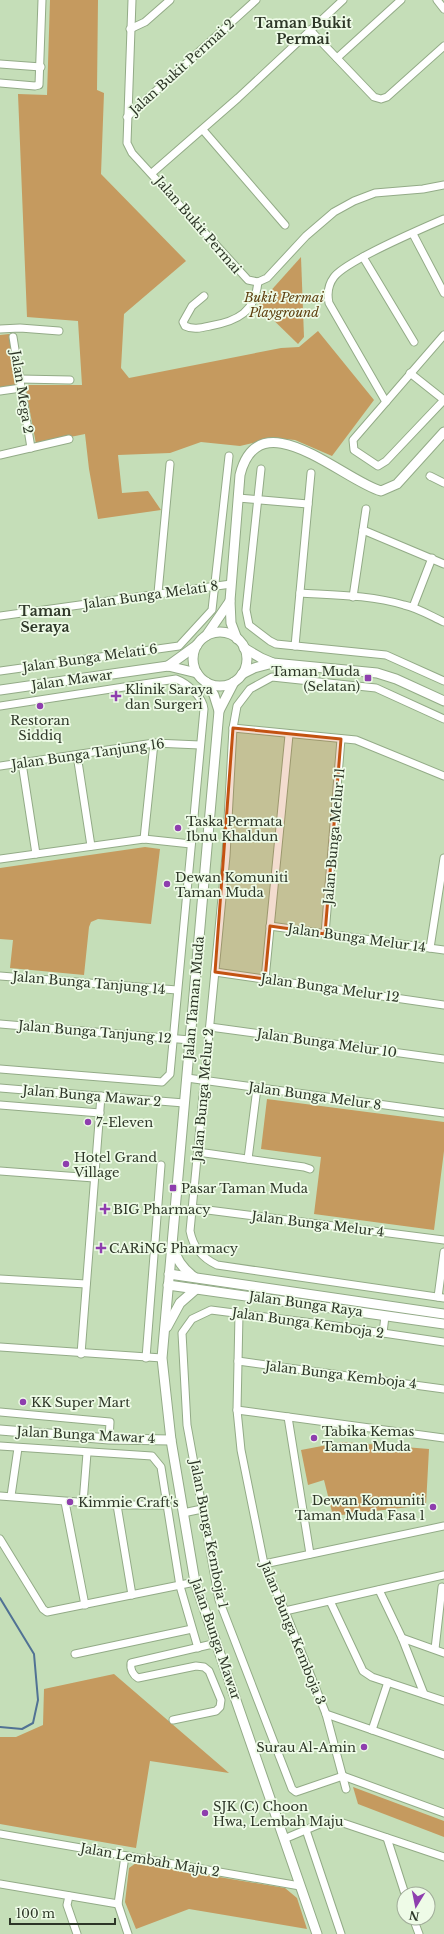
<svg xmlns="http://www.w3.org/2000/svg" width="444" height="1934" font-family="'Libre Baskerville',serif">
  <rect width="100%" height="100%" fill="#c5deb8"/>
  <!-- green -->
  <g fill="#c59a5f">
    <polygon points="50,0 98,0 97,90 104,93 101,174 186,261 124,314 121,368 129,378 281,348 299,347 318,331 374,400 332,456 295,440 274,438 240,446 201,442 170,453 118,455 122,493 148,491 161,510 98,519 89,469 85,434 36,444 25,385 82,385 78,321 27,317 18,94 47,95"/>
    <polygon points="301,257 304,337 298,344 258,305"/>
    <polygon points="9,334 16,386 0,388 0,335"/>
    <polygon points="145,847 160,849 151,924 98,919 91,922 89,927 84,975 10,968 13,940 0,939 0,868"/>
    <polygon points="267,1099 444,1122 444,1151 434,1230 314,1214 321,1157 261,1149"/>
    <polygon points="343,1442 429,1449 426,1505 333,1516 324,1480 308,1485 301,1450"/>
    <polygon points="114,1674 229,1773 150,1761 136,1848 0,1824 0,1737 16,1737 43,1725 44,1689"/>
    <polygon points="353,1787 444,1821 444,1837 358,1804"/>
    <polygon points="136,1863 285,1888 297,1898 307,1929 189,1909 136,1929 125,1902 129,1868"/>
  </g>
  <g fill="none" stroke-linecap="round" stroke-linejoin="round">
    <!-- stream -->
    <polyline stroke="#517294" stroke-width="2" points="0,1598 34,1654 38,1700 33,1723 22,1729 0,1727"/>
    <defs>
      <g id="street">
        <polyline points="132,0 127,143 132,153 248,280 258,282 267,278 306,236 334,212 354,201 375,193 423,189 444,185"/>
        <polyline points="437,0 444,9"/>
        <polyline points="130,29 145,22 170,0"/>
        <polyline points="310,30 374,97 381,99 387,97 444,46"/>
        <polyline points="337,58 401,0"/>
        <polyline points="0,64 41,67"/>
        <polyline points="0,83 35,86 39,85 42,0"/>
        <polyline points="127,117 256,0"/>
        <polyline points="203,130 285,225"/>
        <polyline points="152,173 238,98 343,0"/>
        <polyline points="413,234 444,293"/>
        <polyline points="363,257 414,342"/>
        <path d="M204,296l-12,10 -9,16 2,4c8,4 16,2 25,0 28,-5 45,-14 48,-44"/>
        <polyline points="0,329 20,328 59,331"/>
        <polyline points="444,335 353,440 354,450 378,466 386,461 444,400"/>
        <polyline points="13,337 31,448"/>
        <polyline points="410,373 444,400"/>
        <polyline points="20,379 70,380"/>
        <polyline points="0,391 21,388"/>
        <path d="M386,402l-57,-99c-2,-9 -1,-18 5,-26 12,-16 89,-49 110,-58"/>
        <polyline points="0,455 69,439"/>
        <polyline points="261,469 246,610 249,625 270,641 276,644 386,655 444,681"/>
        <polyline points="430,476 444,483"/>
        <polyline points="238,498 308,504"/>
        <polyline points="363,530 444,564"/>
        <polyline points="158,593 170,464"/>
        <path d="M300,593c34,2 71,2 104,12 14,3 27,11 40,17"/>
        <polyline points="353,597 366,509"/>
        <polyline points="413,607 432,558"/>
        <polyline points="0,616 231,584"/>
        <polyline points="295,646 311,473"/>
        <polyline points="0,671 179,646 212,610 229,456"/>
        <path d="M0,706l176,-27c11,4 27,18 28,30l-34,365 -8,8 -162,-13"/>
        <path d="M444,719l-68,-31 -104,-11 -22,12 -13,17 -4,22 -7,128 -36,375c3,16 12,27 27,34l227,33"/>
        <polyline points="233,728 356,740 444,776"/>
        <polyline points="77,755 91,846"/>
        <polyline points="22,763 36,854"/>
        <polyline points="0,766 154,743 200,745"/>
        <polyline points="144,839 154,743"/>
        <polyline points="0,859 144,839 191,844"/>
        <polyline points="270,926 444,950"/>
        <polyline points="325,934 341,739"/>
        <polyline points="430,948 444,858"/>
        <polyline points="215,972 444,1005"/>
        <polyline points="0,976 177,990"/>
        <polyline points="265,979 289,735"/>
        <polyline points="0,1024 190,1040"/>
        <polyline points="210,1027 444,1059"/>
        <polyline points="187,1078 444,1113"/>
        <polyline points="0,1088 184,1103"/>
        <polyline points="0,1105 100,1113"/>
        <polyline points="198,1152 304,1167 310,1169"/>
        <polyline points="248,1159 257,1088"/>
        <polyline points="0,1171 94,1178"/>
        <polyline points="192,1208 444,1240"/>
        <polyline points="0,1279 86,1284"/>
        <polyline points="438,1297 444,1252"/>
        <polyline points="239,1314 237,1410 241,1450 264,1564 285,1611 326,1714 346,1789"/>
        <polyline points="383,1333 385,1316"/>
        <polyline points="0,1347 162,1358"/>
        <polyline points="81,1354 101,1096"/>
        <polyline points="146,1358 161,1165"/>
        <polyline points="238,1361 444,1389"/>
        <polyline points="237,1410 444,1438"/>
        <polyline points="0,1412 110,1422 109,1439"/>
        <polyline points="288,1417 310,1554"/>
        <polyline points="0,1446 152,1456 161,1467 180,1586 198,1648"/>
        <polyline points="0,1496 117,1505 166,1505"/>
        <polyline points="11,1496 18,1448"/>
        <polyline points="65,1502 85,1605"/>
        <polyline points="83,1503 87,1453"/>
        <polyline points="117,1505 132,1595"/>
        <polyline points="183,1513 202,1509"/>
        <polyline points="0,1539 43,1609 47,1612 195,1582"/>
        <polyline points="264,1564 444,1526"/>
        <polyline points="379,1590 402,1638 424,1694"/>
        <polyline points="330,1601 363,1671 372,1677 444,1701"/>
        <polyline points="285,1611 444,1575"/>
        <polyline points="402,1638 444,1653"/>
        <polyline points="435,1649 442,1587"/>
        <polyline points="75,1654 192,1629"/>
        <polyline points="326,1714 444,1755"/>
        <path d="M173,1720l43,-9 4,-4 1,-7 -12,-29 -5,-4 -8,-1 -58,12c-5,-3 -8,-9 -7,-15l86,-20"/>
        <polyline points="372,1730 388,1682"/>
        <polyline points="343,1776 299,1791 296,1792 292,1789 219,1600 187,1425 182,1333 192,1319 211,1310 329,1325 444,1342"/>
        <polyline points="343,1776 444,1813"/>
        <polyline points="306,1830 341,1934"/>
        <polyline points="0,1834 300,1886"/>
        <polyline points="387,1838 405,1894"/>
        <polyline points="284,1839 322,1823 332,1821 343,1823 444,1857"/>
        <polyline points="125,1856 118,1904 128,1934"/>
        <polyline points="0,1884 118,1904"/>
        <polyline points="69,1896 67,1905 77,1934"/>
        <polyline points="413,1918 419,1934"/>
      </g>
      <g id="secondary">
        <circle cx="220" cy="659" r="27"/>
        <polyline points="206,636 230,601"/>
        <path d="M237,639l-6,-16 -1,-22 10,-126c19,-77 104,6 141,16l16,-7 47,-52"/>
        <polyline points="244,648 261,658 273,663 377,673 396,679 444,701"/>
        <polyline points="168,666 197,645"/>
        <polyline points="242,674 254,668 273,663"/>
        <polyline points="206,682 214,695 219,711 162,1358 171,1440 195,1582 317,1934"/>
        <polyline points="0,690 168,666 197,673"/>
        <polyline points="219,711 234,682"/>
        <path d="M173,1246c3,14 10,23 21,31"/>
        <polyline points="169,1274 444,1314"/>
        <polyline points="168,1285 444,1324"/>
        <polyline points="167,1327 180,1303 196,1289"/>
        <polyline points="0,1430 109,1439 171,1440"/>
      </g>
    </defs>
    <!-- street casing -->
    <use href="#street" stroke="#93ab87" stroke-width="9"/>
    <!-- secondary casing -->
    <use href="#secondary" stroke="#93ab87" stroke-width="11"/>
    <!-- street -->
    <use href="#street" stroke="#fff" stroke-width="7"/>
    <!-- secondary -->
    <use href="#secondary" stroke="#fff" stroke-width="9"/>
  </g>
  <!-- marked area -->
  <path fill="#c35211" fill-opacity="0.2" stroke="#c35211" stroke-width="3" stroke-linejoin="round" d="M233,728l108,11 -16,195 -55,-8 -5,53 -50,-7z"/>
  <!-- markers -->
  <g fill="#8e3eae" stroke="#eefbe7" stroke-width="1.5">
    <rect x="364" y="674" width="8" height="8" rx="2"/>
    <path d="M114 690h4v4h4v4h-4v4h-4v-4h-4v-4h4z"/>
    <circle cx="40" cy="706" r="4"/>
    <circle cx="178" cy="828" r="4"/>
    <circle cx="167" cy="884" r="4"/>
    <circle cx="88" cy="1122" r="4"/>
    <circle cx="66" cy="1164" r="4"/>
    <rect x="169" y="1184" width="8" height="8" rx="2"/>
    <path d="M103 1203h4v4h4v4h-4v4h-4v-4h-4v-4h4z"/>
    <path d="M99 1242h4v4h4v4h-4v4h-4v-4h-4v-4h4z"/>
    <circle cx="23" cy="1402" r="4"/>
    <circle cx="314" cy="1438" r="4"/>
    <circle cx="70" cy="1502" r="4"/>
    <circle cx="433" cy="1507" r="4"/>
    <circle cx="364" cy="1747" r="4"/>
    <circle cx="205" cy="1813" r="4"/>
  </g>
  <g text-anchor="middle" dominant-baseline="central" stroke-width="3.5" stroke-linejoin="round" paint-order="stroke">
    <!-- street labels -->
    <g font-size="13" fill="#2d3627" stroke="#eefbe7">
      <text transform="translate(182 67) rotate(-42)">Jalan Bukit Permai 2</text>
      <text transform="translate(198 225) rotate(49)">Jalan Bukit Permai</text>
      <text transform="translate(22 392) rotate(81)">Jalan Mega 2</text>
      <text transform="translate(151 595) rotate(-8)">Jalan Bunga Melati 8</text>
      <text transform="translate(90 658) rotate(-8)">Jalan Bunga Melati 6</text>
      <text transform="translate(72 680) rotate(-8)">Jalan Mawar</text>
      <text transform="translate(88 754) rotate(-8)">Jalan Bunga Tanjung 16</text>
      <text transform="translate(334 836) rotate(-85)">Jalan Bunga Melur 11</text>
      <text transform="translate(357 938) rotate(8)">Jalan Bunga Melur 14</text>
      <text transform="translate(89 983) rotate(5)">Jalan Bunga Tanjung 14</text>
      <text transform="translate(330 988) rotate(8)">Jalan Bunga Melur 12</text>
      <text transform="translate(194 998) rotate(-85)">Jalan Taman Muda</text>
      <text transform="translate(95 1032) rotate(5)">Jalan Bunga Tanjung 12</text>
      <text transform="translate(327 1043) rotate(8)">Jalan Bunga Melur 10</text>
      <text transform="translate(203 1095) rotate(-85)">Jalan Bunga Melur 2</text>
      <text transform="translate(92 1096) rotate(5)">Jalan Bunga Mawar 2</text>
      <text transform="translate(315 1096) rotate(8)">Jalan Bunga Melur 8</text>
      <text transform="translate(318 1224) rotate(7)">Jalan Bunga Melur 4</text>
      <text transform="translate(306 1304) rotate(8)">Jalan Bunga Raya</text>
      <text transform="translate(308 1323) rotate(8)">Jalan Bunga Kemboja 2</text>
      <text transform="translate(341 1375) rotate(7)">Jalan Bunga Kemboja 4</text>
      <text transform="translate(86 1435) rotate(3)">Jalan Bunga Mawar 4</text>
      <text transform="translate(209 1534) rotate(79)">Jalan Bunga Kemboja 1</text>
      <text transform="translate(293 1633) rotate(68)">Jalan Bunga Kemboja 3</text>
      <text transform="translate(216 1639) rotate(71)">Jalan Bunga Mawar</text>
      <text transform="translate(150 1860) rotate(10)">Jalan Lembah Maju 2</text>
    </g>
    <!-- park labels -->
    <g font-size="13" font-style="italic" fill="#5f4111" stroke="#eefbe7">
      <text x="284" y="297">Bukit Permai<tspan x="284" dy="15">Playground</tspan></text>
    </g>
    <!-- poi labels -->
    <g font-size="13" fill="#2d3627" stroke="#eefbe7" text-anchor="start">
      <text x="360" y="671" text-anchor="end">Taman Muda<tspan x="360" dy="15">(Selatan)</tspan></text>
      <text x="125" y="689">Klinik Saraya<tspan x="125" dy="15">dan Surgeri</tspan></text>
      <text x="40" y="720" text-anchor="middle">Restoran<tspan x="40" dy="15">Siddiq</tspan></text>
      <text x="186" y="821">Taska Permata<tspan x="186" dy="15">Ibnu Khaldun</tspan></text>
      <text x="175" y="877">Dewan Komuniti<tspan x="175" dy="15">Taman Muda</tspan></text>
      <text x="96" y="1122">7-Eleven</text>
      <text x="74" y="1157">Hotel Grand<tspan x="74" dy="15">Village</tspan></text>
      <text x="181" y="1188">Pasar Taman Muda</text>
      <text x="113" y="1209">BIG Pharmacy</text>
      <text x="109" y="1248">CARiNG Pharmacy</text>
      <text x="31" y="1402">KK Super Mart</text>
      <text x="322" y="1431">Tabika Kemas<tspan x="322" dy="15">Taman Muda</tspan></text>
      <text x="425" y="1500" text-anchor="end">Dewan Komuniti<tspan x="425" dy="15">Taman Muda Fasa 1</tspan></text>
      <text x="78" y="1502">Kimmie Craft's</text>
      <text x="356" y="1747" text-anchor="end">Surau Al-Amin</text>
      <text x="213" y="1806">SJK (C) Choon<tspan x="213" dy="15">Hwa, Lembah Maju</tspan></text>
    </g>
    <!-- neighbourhood labels -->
    <g font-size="14" font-weight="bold" fill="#2d3627" stroke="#eefbe7">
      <text x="303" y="23">Taman Bukit<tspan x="303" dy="16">Permai</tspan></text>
      <text x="45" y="611">Taman<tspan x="45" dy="16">Seraya</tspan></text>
    </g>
  </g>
  <!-- north arrow -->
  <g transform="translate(416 1906) rotate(190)"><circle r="19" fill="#eefbe7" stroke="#a1ac9a"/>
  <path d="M0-3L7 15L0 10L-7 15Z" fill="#8e3eae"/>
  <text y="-6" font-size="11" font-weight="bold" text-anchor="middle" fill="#2d3627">N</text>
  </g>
  <!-- scale -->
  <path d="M10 1918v6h105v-6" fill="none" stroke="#2d3627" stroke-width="2"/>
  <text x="16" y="1918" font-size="12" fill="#2d3627" stroke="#eefbe7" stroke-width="3" paint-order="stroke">100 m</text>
</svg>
